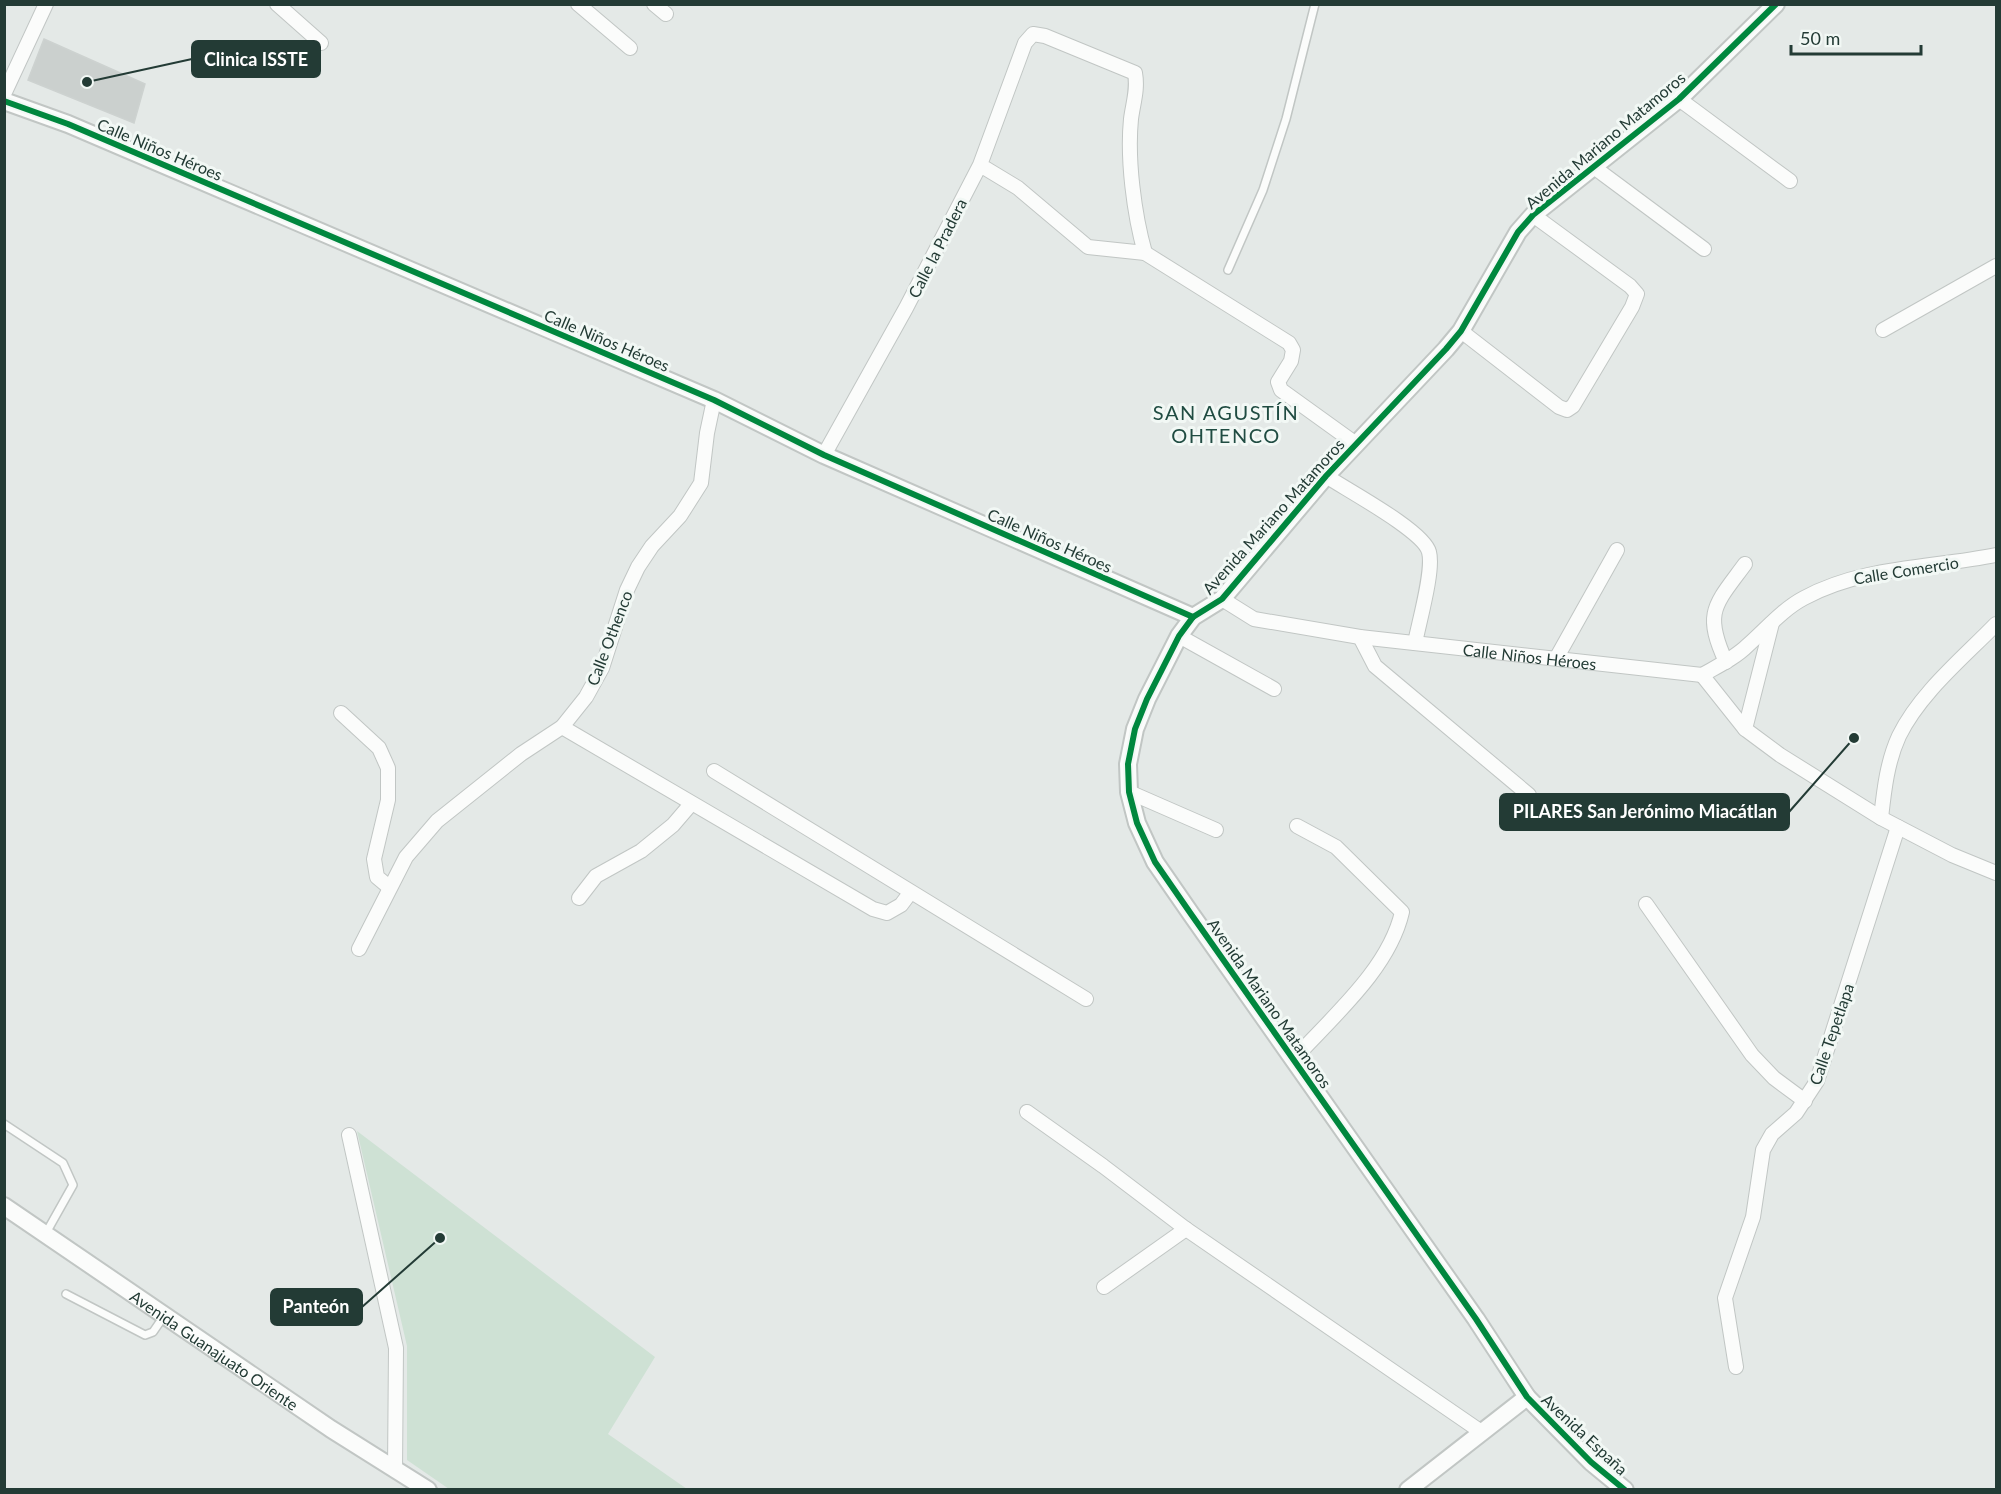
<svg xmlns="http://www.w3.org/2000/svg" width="2001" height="1494" font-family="Lato,sans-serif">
  <rect width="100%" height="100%" fill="#e4e9e7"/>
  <!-- green -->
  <polygon fill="#cee1d4" points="357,1131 655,1357 608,1434 687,1489 449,1489 407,1460 407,1346"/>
  <!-- building -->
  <polygon fill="#cbd0ce" stroke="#cdd2d0" stroke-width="1.5" points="44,39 145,84 134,123 28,80"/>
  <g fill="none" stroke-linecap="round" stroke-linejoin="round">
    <defs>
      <g id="service">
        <polyline points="1228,270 1263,190 1286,119 1315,4"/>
        <polyline points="4,1124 63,1163 73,1185 46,1233"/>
        <polyline points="66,1294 145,1335 153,1332 164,1316"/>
      </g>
      <g id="minor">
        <polyline points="277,4 321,43"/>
        <polyline points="578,4 630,48"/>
        <polyline points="654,4 666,14"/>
        <polyline points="4,94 46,4"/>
        <polyline points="1679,99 1790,181"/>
        <polyline points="1595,168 1704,249"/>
        <polyline points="1145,253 1289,343 1293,350 1291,361 1278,382 1281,390 1356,444"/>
        <polyline points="1883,330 1996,266"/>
        <polyline points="1461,331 1559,407 1567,410 1573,406 1632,307 1637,294 1630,286 1533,215"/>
        <path d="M824,455l82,-147 74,-143 45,-122 8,-9 12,2 90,37c3,17 -2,30 -4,46 -4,40 3,95 14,134l-57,-6 -70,-59 -38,-23"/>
        <path d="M1326,476c21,14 98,55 103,76 5,18 -10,70 -14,91"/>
        <path id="s1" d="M1222,599l32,20 106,18 342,38"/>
        <polyline points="1179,636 1274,689"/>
        <polyline points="1360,637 1375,666 1529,795"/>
        <polyline points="1557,657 1617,550"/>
        <path d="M1726,662c-23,-50 -11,-57 19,-98"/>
        <polyline points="1702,675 1745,729 1780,755 1881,818 1952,855 1996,873"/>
        <path d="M1702,675c16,-9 33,-17 46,-30 18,-16 35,-36 56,-47 59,-32 128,-30 192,-43"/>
        <polyline points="341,713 379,748 388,768 388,800 374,859 377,877 389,887"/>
        <polyline points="562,727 873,909 887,913 901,905 910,893"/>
        <polyline points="1745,729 1772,623"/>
        <polyline points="714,771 1086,999"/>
        <polyline points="1129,792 1216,830"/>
        <path d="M1881,818c3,-27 6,-56 18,-82 21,-43 64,-78 97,-112"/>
        <polyline points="579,898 596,876 641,851 673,825 691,804"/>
        <polyline points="1646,904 1752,1055 1774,1078 1805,1101"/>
        <polyline points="359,949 406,857 437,821 521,754 562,727 586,697 602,668 627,590 638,567 652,546 680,516 701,483 707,433 714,400"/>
        <path d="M1293,1060c39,-43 96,-91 109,-148l-66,-65 -39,-21"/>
        <polyline points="1027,1112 1103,1166 1186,1229 1480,1431"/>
        <polyline points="349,1135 396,1348 395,1470"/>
        <polyline points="1104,1287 1186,1229"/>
        <polyline points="1736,1367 1725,1298 1753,1217 1763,1150 1772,1134 1796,1113 1817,1081 1898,827"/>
      </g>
      <g id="tertiary">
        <polyline points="4,101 68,124 714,400 824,455 1193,617"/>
        <path id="s2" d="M4,1206l327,223 97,61"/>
        <polyline points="1408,1490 1527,1397"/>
        <polyline points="1625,1490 1591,1462 1527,1397 1476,1319 1191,914 1155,862 1137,823 1129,792 1128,764 1135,729 1147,699 1179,636 1193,617 1222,599 1326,476 1446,349 1461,331 1518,232 1533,215 1679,99 1776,4"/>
      </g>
    </defs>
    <!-- service casing -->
    <use href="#service" stroke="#c1c6c4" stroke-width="10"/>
    <!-- minor casing -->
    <use href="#minor" stroke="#c1c6c4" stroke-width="16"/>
    <!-- tertiary casing -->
    <use href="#tertiary" stroke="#c1c6c4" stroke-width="20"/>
    <!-- service -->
    <use href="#service" stroke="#fbfcfb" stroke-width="7"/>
    <!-- minor -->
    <use href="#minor" stroke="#fbfcfb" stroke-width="14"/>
    <!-- tertiary -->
    <use href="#tertiary" stroke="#fbfcfb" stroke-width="16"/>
    <defs>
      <g id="cycleway">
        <polyline points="4,101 68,124 714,400 824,455 1193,617"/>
        <polyline points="1625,1490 1591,1462 1527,1397 1476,1319 1191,914 1155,862 1137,823 1129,792 1128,764 1135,729 1147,699 1179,636 1193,617 1222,599 1326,476 1446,349 1461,331 1518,232 1533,215 1679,99 1776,4"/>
      </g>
    </defs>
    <!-- cycleway casing -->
    <use href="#cycleway" stroke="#f2f8f5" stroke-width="10"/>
    <!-- cycleway -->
    <use href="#cycleway" stroke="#00873e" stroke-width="6"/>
  </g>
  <g text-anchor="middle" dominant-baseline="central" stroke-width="6" stroke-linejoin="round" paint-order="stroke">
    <!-- street labels -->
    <g font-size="16" fill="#233b35" stroke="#f2f8f5">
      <text transform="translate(1605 140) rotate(-40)">Avenida Mariano Matamoros</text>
      <text transform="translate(160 149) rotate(23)">Calle Niños Héroes</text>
      <text transform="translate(937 248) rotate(-63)">Calle la Pradera</text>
      <text transform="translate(607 340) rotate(23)">Calle Niños Héroes</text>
      <text transform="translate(1273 516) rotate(-48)">Avenida Mariano Matamoros</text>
      <text transform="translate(1050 540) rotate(24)">Calle Niños Héroes</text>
      <text transform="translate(1906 570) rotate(-9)">Calle Comercio</text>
      <text transform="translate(609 638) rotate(-69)">Calle Othenco</text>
      <text stroke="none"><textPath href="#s1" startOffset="316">Calle Niños Héroes</textPath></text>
      <text transform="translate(1270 1003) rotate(55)">Avenida Mariano Matamoros</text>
      <text transform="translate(1831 1034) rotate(-71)">Calle Tepetlapa</text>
      <text stroke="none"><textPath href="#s2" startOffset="255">Avenida Guanajuato Oriente</textPath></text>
      <text transform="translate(1585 1434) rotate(43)">Avenida España</text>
    </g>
    <!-- quarter labels -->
    <g font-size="20" letter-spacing="1.5" fill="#204c42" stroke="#f2f8f5">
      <text x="1226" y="412">SAN AGUSTÍN<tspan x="1226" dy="23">OHTENCO</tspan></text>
    </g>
  </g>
  <!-- callouts -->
  <path fill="none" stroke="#233b35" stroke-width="2" d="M87 82L192 59M1854 738L1789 812M440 1238L362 1307"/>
  <g fill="#233b35" stroke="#f2f8f5" stroke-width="2">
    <circle cx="87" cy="82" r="6"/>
    <circle cx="1854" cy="738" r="6"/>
    <circle cx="440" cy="1238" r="6"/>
  </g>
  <g fill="#233b35" stroke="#233b35" stroke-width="2">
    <rect x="192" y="41" width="128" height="36" rx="6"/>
    <rect x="1500" y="794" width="289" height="36" rx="6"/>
    <rect x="271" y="1289" width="91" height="36" rx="6"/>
  </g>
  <g font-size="18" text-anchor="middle" font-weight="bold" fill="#fff">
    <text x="256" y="66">Clinica ISSTE</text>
    <text x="1645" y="818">PILARES San Jerónimo Miacátlan</text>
    <text x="316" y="1313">Panteón</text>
  </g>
  <!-- border -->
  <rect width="2001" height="1494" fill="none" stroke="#233b35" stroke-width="12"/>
  <!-- scale -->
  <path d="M1791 45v9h130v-9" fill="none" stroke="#233b35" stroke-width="3"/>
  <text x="1800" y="45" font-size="18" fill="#233b35" stroke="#f2f8f5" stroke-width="4.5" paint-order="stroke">50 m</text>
</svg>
